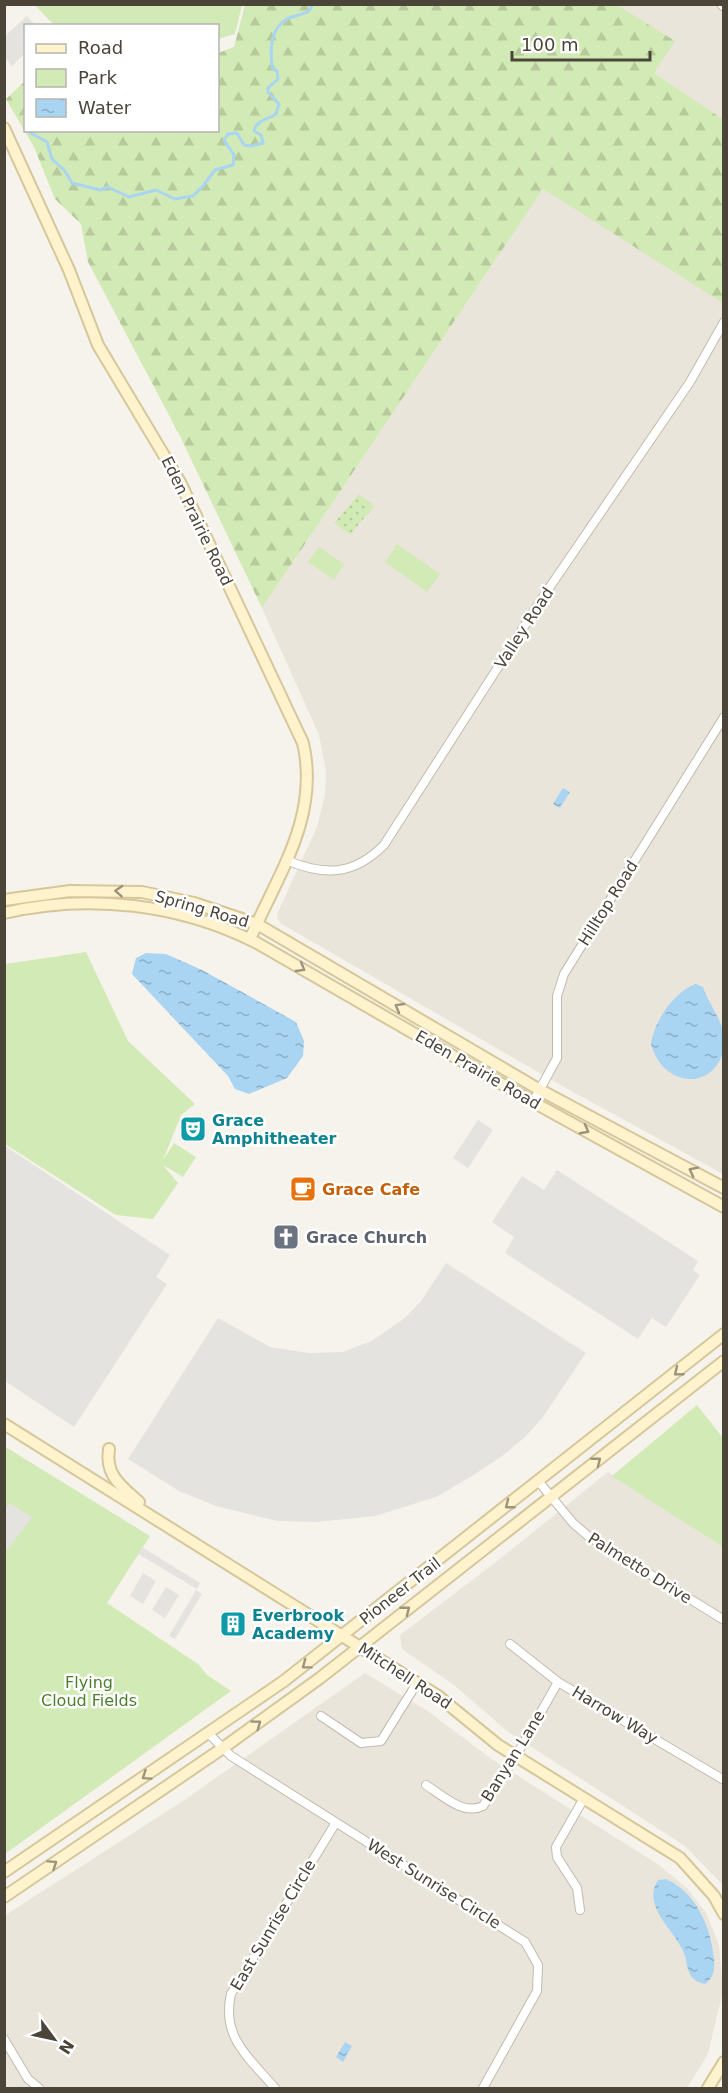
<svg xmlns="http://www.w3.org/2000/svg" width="728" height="2093" font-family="'DejaVu Sans',sans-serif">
  <defs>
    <pattern id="forest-firs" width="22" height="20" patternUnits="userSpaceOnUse" patternTransform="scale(1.5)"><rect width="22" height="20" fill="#d2eab5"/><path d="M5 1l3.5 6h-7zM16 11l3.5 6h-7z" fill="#b6ca9c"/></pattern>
    <pattern id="garden-dots" width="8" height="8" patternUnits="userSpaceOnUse" patternTransform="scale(1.5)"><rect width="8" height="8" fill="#d2eab5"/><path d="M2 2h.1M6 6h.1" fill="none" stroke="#b6ca9c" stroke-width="1.8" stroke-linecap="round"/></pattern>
    <pattern id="water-ripples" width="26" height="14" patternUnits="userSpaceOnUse" patternTransform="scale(1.5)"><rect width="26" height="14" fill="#a9d4f2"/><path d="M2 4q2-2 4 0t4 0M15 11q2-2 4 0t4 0" fill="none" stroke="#8caec5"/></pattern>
  </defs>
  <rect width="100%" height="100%" fill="#f6f3ec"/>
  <!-- residential -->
  <g fill="#eae5da">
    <polygon points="617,5 723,5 723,120 654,73"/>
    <polygon points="543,189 723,301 723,1174 555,1082 280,923 277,918 278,912 317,827 325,795 326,771 319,735 262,608"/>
    <polygon points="608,1472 723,1547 723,1885 685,1846 507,1731 454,1685 402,1649 400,1635 496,1562"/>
    <polygon points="365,1673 429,1712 493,1760 659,1865 687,1888 706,1913 719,1945 723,1991 708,2054 687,2088 5,2088 4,1916 183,1801"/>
  </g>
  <!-- green -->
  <g fill="#d2eab5">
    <polygon points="35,5 242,5 235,34 218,39 218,26 54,25"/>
    <polygon points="397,544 440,574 427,592 385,562"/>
    <polygon points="319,547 344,564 334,580 308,562"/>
    <polygon points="86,952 128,1041 195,1104 181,1115 163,1160 174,1143 196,1157 183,1177 163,1165 178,1183 153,1219 116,1215 5,1144 5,964"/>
    <polygon points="697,1405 723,1438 723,1547 612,1476"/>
    <polygon points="4,1446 150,1536 107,1603 198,1664 207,1675 231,1691 5,1854"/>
  </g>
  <!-- forest -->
  <polygon fill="url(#forest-firs)" points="245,5 617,5 675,41 654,73 724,120 723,303 543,189 262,608 179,434 88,262 81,224 55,199 34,147 6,99 25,81 26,130 218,130 218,53 234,47"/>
  <!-- garden -->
  <polygon fill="url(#garden-dots)" points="359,494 374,506 350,535 334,523"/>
  <!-- parking -->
  <g fill="#e5e3e0">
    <polygon points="27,16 35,25 26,26 25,53 12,66 5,57 5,36"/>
    <polygon points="478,1120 493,1130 468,1168 453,1158"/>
    <polygon points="5,1146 170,1255 156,1277 167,1284 74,1427 5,1381"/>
    <polygon points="557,1170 698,1261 693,1270 700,1275 666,1327 652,1318 638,1339 505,1253 514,1237 492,1222 522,1176 544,1190"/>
    <polygon points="446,1263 586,1353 543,1417 525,1437 501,1457 472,1476 436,1497 375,1516 316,1522 278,1521 216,1506 179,1491 128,1459 218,1318 270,1347 309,1353 342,1352 372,1341 406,1317 421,1301"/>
    <polygon points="9,1503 32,1517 5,1553 5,1510"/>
    <polygon points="142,1547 200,1583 197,1589 138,1554"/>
    <polygon points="143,1573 156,1581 143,1604 130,1596"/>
    <polygon points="166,1587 179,1595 165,1618 152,1610"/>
    <polygon points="196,1590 202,1594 175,1639 169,1636"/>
  </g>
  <!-- water -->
  <g fill="url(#water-ripples)">
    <polygon points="563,788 570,792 560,808 553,804"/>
    <polygon points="146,953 166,954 202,970 296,1022 304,1041 303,1056 287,1078 249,1094 235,1089 228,1076 132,974 136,958"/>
    <path d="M696,984l7,3c5,15 18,32 21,47 4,55 -59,61 -73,10 3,-22 23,-53 45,-60z"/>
    <path d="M666,1879c31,14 45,49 48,80 1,10 0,19 -9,25 -6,-1 -12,-4 -15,-10 -4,-7 -3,-16 -7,-23 -9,-21 -42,-46 -25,-71z"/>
    <polygon points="345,2042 352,2046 343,2062 336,2057"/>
  </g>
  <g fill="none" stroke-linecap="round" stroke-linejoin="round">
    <!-- stream -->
    <path stroke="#a9d4f2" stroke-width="3" d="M29,132l18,10 5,17 13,12 7,12 28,7 8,-3 21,10 27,-7 19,9 18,-3 10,-10 12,-16 18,-5 1,-10 -10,-15 4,-6 9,-1 7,12 7,1 12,-3 -2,-8 -7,-4c3,-12 14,-11 22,-17l3,-10 -11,-12v-4l10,-9 -1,-8 -5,-4c-2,-17 -2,-38 15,-48 6,-3 15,-4 22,-8l4,-7"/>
    <defs>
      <g id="street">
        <polyline points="721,4 724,7"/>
        <path d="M286,860c38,16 67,16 98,-15l159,-248 147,-215 34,-60"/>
        <polyline points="533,1102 557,1058 557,996 564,974 724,717"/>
        <polyline points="539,1482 573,1523 588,1536 724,1620"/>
        <polyline points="510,1644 558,1682 724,1780"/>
        <polyline points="321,1716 361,1743 381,1741 417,1683"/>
        <polyline points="209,1734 231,1756 525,1942 538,1965 537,1991 483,2088"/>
        <path d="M426,1785c16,10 37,31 57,21l33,-50 42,-74"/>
        <polyline points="580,1910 577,1888 557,1857 556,1847 584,1798"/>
        <polyline points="4,2039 28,2079 39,2088"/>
        <path d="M275,2088c-26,-30 -54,-51 -44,-94l104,-170"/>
      </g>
      <g id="secondary">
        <path d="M4,128l65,142 29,75 82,137 123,261c17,74 -25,131 -53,196"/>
        <polyline points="4,900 70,891 142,892 194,903 257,924 540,1090 724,1188"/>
        <path d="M4,913c85,-20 176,-9 253,30l276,159 191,105"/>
        <polyline points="4,1424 438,1696 498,1745 680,1858 714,1896 724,1914"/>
        <path d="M109,1449c-4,26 11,36 30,53"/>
        <polyline points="4,1872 284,1681 724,1334"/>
        <polyline points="4,1897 223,1748 320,1678 724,1361"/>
        <polyline points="708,2088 724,2062"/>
      </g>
    </defs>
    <!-- street casing -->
    <use href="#street" stroke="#c2bbae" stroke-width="10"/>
    <!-- secondary casing -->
    <use href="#secondary" stroke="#d6c79b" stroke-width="14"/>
    <!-- street -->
    <use href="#street" stroke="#fff" stroke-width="8"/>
    <!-- secondary -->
    <use href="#secondary" stroke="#fff3cd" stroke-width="10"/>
  </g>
  <!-- one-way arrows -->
  <defs><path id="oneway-chevron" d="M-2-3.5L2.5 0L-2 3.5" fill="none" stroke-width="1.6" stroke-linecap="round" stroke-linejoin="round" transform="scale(1.5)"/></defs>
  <g stroke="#9c937c">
    <use href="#oneway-chevron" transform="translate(119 891) rotate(-177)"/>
    <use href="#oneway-chevron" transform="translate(301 968) rotate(30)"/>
    <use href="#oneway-chevron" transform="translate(399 1007) rotate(-150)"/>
    <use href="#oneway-chevron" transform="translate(585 1130) rotate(28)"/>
    <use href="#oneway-chevron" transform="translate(693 1171) rotate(-153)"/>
    <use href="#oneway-chevron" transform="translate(678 1372) rotate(141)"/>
    <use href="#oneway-chevron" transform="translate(597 1461) rotate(-38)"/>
    <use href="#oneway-chevron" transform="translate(509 1505) rotate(142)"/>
    <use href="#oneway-chevron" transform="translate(406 1610) rotate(-38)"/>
    <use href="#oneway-chevron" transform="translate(306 1665) rotate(143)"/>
    <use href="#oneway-chevron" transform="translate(257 1724) rotate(-36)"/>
    <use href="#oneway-chevron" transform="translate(146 1776) rotate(146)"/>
    <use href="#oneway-chevron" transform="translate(53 1864) rotate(-34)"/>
  </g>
  <!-- icons -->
  <defs>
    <symbol id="theatre-square" viewBox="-11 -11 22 22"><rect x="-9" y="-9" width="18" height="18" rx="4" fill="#0f9aa8" stroke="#fff"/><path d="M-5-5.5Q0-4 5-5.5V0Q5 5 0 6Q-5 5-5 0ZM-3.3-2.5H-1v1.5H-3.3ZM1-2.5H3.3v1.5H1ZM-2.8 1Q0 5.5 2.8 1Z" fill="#fff"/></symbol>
    <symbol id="cafe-square" viewBox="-11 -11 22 22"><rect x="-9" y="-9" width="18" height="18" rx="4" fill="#e8710a" stroke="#fff"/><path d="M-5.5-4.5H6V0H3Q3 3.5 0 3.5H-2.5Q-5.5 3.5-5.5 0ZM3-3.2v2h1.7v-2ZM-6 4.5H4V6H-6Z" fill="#fff"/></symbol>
    <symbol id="church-square" viewBox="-11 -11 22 22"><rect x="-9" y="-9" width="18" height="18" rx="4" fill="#6b7280" stroke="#fff"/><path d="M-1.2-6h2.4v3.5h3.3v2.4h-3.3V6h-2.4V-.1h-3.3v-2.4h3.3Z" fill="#fff"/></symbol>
    <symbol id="building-square" viewBox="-11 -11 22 22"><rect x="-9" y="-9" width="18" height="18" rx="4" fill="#0f9aa8" stroke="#fff"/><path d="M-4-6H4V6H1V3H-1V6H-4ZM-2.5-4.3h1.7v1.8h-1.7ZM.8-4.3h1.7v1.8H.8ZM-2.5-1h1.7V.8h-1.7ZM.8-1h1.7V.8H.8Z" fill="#fff"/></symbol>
  </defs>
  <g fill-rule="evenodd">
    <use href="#theatre-square" x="178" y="1114" width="30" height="30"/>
    <use href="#cafe-square" x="288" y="1174" width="30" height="30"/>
    <use href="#church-square" x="271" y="1222" width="30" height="30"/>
    <use href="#building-square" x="218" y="1609" width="30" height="30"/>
  </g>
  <g text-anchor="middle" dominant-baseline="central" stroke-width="5" stroke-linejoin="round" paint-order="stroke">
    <!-- street labels -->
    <g font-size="16" fill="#4b4439" stroke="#fff">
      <text transform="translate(197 521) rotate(64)">Eden Prairie Road</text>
      <text transform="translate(524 628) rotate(-57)">Valley Road</text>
      <text transform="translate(608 903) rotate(-58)">Hilltop Road</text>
      <text transform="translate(202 909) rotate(16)">Spring Road</text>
      <text transform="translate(478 1070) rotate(30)">Eden Prairie Road</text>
      <text transform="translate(640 1568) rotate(32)">Palmetto Drive</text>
      <text transform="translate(400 1591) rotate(-38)">Pioneer Trail</text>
      <text transform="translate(405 1676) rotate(33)">Mitchell Road</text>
      <text transform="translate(615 1715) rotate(31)">Harrow Way</text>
      <text transform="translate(513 1756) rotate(-58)">Banyan Lane</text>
      <text transform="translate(434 1884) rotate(32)">West Sunrise Circle</text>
      <text transform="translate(273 1925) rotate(-59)">East Sunrise Circle</text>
    </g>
    <!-- culture labels -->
    <g font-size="16" font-weight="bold" fill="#0d838f" stroke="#fff" text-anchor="start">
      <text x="212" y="1120">Grace<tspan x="212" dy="18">Amphitheater</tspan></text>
      <text x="252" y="1615">Everbrook<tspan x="252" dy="18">Academy</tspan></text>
    </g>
    <!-- food labels -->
    <g font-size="16" font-weight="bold" fill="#c56008" stroke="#fff" text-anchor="start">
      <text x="322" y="1189">Grace Cafe</text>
    </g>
    <!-- worship labels -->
    <g font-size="16" font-weight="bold" fill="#5b616d" stroke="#fff" text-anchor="start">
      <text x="306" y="1237">Grace Church</text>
    </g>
    <!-- park labels -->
    <g font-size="16" fill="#4a7f2a" stroke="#fff">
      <text x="89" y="1682">Flying<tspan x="89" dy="18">Cloud Fields</tspan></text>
    </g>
  </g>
  <!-- border -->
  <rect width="728" height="2093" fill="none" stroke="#4b4439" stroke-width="12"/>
  <!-- legend -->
  <rect x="24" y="24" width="195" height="108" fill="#ffffff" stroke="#b7b4b0" stroke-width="1.5"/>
  <rect x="36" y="44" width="30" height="9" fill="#fff3cd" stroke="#b7b4b0" stroke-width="1.5"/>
  <text x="78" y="54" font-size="18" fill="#4b4439">Road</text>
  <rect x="36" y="69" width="30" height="18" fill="#d2eab5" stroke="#b7b4b0" stroke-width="1.5"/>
  <text x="78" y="84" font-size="18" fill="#4b4439">Park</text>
  <rect x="36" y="99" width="30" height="18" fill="url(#water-ripples)" stroke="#b7b4b0" stroke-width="1.5"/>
  <text x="78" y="114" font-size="18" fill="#4b4439">Water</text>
  <!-- north arrow -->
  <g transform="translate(54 2039) rotate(123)" stroke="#ffffff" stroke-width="4.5" paint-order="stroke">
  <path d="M0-4.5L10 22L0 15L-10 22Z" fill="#4b4439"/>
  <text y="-9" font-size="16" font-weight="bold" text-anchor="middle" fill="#4b4439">N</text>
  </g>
  <!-- scale -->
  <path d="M512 51v9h138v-9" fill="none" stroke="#4b4439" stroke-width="3"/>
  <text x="521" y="51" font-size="18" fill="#4b4439" stroke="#ffffff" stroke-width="4.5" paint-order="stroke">100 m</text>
</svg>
